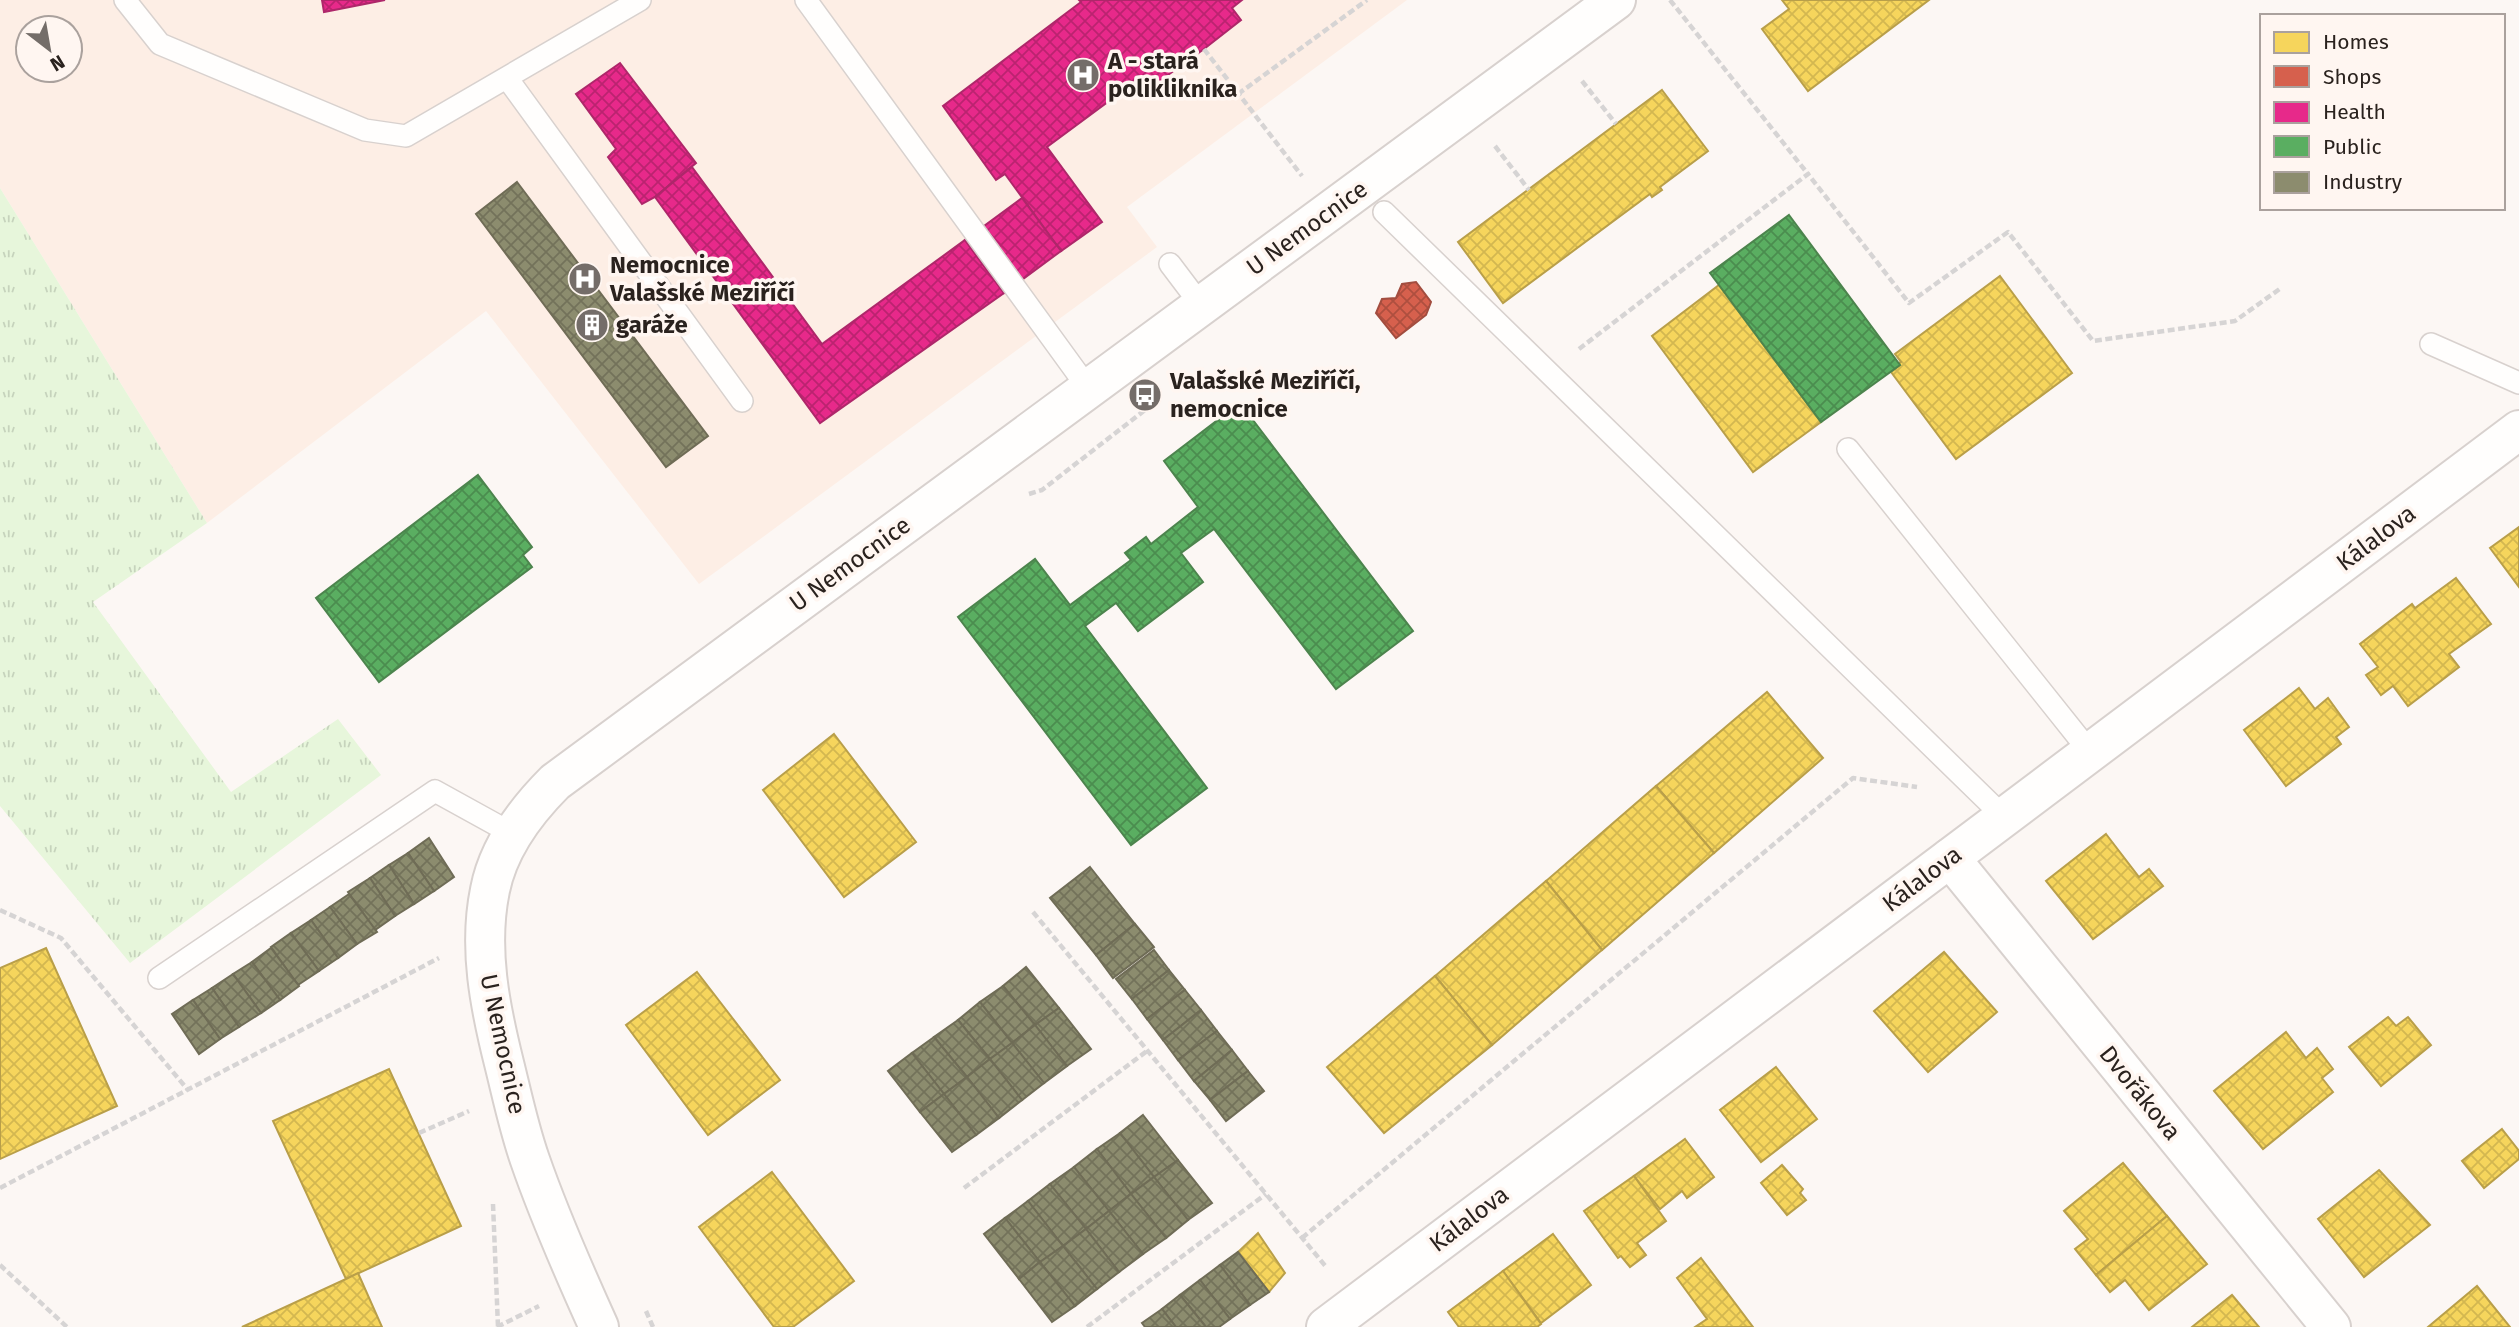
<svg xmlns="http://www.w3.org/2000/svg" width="2519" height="1327" font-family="'Fira Sans',sans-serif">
  <defs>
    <pattern id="park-tufts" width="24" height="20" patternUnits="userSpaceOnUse" patternTransform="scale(1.75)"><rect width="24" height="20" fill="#e7f6db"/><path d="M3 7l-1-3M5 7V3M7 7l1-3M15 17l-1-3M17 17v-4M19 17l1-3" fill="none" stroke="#c6d3bc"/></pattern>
    <pattern id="homes-cross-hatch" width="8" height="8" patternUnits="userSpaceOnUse" patternTransform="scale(1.75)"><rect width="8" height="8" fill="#f6d55c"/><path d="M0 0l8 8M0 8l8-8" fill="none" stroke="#d3b750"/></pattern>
    <pattern id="shops-cross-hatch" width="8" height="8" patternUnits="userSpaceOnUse" patternTransform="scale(1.75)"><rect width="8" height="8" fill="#d6604d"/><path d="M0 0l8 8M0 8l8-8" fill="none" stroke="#ae4f3f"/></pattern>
    <pattern id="health-cross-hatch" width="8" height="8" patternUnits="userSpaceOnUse" patternTransform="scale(1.75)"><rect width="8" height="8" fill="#e7298a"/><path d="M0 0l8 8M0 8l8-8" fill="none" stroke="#bb2370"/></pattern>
    <pattern id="public-cross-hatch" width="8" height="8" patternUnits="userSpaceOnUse" patternTransform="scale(1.75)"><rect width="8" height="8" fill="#5aae61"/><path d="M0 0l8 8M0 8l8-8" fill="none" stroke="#4b8d4f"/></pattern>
    <pattern id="industry-cross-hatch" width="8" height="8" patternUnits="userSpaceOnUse" patternTransform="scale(1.75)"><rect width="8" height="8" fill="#8c8c6e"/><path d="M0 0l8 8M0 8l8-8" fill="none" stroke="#73725a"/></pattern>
  </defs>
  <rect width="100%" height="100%" fill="#fcf7f4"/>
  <!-- built -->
  <path fill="#fdeee5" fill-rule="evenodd" d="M0,0h1407l-280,207 30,40 -458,337 -213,-273 -279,212 -207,-335zM28,28h42v42h-42z"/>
  <!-- park -->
  <polygon fill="url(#park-tufts)" points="0,188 207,523 93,602 231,792 338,719 381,775 130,963 0,806"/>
  <!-- homes -->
  <g fill="url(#homes-cross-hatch)" stroke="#b99f49" stroke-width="2">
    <polygon points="1782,0 1929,0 1808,91 1762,29 1789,9"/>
    <polygon points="1662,90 1708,151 1660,187 1662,190 1652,197 1650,194 1503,303 1458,242"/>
    <polygon points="2000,276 2072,373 1956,459 1891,372 1900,365 1899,363 1901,362 1895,354"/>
    <polygon points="1719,285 1821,422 1753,472 1652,336"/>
    <polygon points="2519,527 2519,587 2490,548"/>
    <polygon points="2456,578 2491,624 2449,654 2459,667 2408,706 2393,686 2381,695 2366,675 2378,667 2360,644 2412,604 2415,608"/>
    <polygon points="2299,688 2315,709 2328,698 2349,727 2336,737 2341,744 2286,786 2244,730"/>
    <polygon points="1767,692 1823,758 1714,853 1656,786"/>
    <polygon points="834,734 916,842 844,897 763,790"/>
    <polygon points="1656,786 1714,853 1602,950 1546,881"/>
    <polygon points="2106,834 2139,877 2149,869 2163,886 2093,939 2046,881"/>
    <polygon points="1546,881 1602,950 1492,1045 1435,976"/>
    <polygon points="46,948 117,1106 0,1159 0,968"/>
    <polygon points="1944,952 1997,1012 1928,1072 1874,1011"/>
    <polygon points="697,972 780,1080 708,1135 626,1025"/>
    <polygon points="1435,976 1492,1045 1384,1133 1327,1067"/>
    <polygon points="2388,1017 2396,1026 2408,1017 2431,1045 2381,1086 2349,1047"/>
    <polygon points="2286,1032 2306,1058 2317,1048 2333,1069 2322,1078 2333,1092 2263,1149 2214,1091"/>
    <polygon points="1776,1067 1817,1119 1761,1162 1720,1110"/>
    <polygon points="389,1069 461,1226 346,1279 273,1121"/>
    <polygon points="2502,1129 2519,1151 2519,1159 2484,1188 2462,1161"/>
    <polygon points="1685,1139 1714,1177 1687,1198 1682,1191 1660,1209 1634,1176"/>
    <polygon points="2123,1163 2167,1216 2096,1275 2075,1249 2088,1239 2064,1211"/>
    <polygon points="1782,1165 1803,1189 1800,1193 1806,1200 1787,1215 1761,1183"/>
    <polygon points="2379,1170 2430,1225 2364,1277 2318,1219"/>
    <polygon points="772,1172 854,1281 793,1327 774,1327 699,1227"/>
    <polygon points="1634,1176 1666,1221 1637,1243 1646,1255 1630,1267 1621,1256 1618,1258 1584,1211"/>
    <polygon points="2167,1216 2207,1264 2149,1310 2125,1280 2110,1292 2096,1275"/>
    <polygon points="1258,1233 1285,1273 1269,1292 1238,1252"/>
    <polygon points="1553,1234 1591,1285 1541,1323 1503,1271"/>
    <polygon points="1701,1258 1753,1327 1695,1327 1707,1319 1677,1278"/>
    <polygon points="1503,1271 1541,1324 1537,1327 1459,1327 1448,1312"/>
    <polygon points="358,1273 382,1327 242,1327 346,1279"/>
    <polygon points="2477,1286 2510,1327 2428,1327"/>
    <polygon points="2232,1295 2259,1327 2192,1327"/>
  </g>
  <!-- shops -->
  <polygon fill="url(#shops-cross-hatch)" stroke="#a24d3f" stroke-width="2" points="1416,282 1431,302 1426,315 1396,338 1376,313 1382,299 1396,298 1402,284"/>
  <!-- health -->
  <g fill="url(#health-cross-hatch)" stroke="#ae276a" stroke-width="2">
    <polygon points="322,0 385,0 324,12"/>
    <polygon points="1079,0 1242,0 1232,8 1241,20 1204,49 1147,90 1137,76 1128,87 1047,147 1102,222 1061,251 1005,174 996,180 943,106 1081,2"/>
    <polygon points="620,63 696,163 655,197 642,204 608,157 616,149 576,94"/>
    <polygon points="692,167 822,344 965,240 1004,293 820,423 655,197"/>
    <polygon points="1022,198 1061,251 1004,293 965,240"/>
  </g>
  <!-- public -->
  <g fill="url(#public-cross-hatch)" stroke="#4c844d" stroke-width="2">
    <polygon points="1789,215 1900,365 1821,422 1710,273"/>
    <polygon points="1240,403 1413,631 1336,689 1214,529 1181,553 1203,582 1138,631 1116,603 1085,626 1207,788 1131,845 958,617 1035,559 1070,605 1131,560 1125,553 1146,537 1151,544 1198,507 1164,461"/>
    <polygon points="478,475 532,547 523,555 532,567 379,682 316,598"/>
  </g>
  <!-- industry -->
  <g fill="url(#industry-cross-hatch)" stroke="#6f6c56" stroke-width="2">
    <polygon points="517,182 708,436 666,467 476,214"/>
    <polygon points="429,838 454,877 434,891 408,853"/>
    <polygon points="408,853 434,891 414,904 389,865"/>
    <polygon points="389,865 414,904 395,916 370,878"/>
    <polygon points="1090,867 1135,924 1096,955 1050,898"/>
    <polygon points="370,878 395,916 375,930 348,892"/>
    <polygon points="349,894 377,932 357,944 330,907"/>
    <polygon points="330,907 357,944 338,958 311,920"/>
    <polygon points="311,920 338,958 319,971 291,933"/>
    <polygon points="1135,924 1154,947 1113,978 1096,955"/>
    <polygon points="291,933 319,971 298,985 271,947"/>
    <polygon points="271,948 299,986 280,1000 252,962"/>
    <polygon points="1154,950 1169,970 1132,999 1116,979"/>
    <polygon points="252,962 280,1000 261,1013 233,974"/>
    <polygon points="1026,967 1059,1008 1035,1025 1003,986"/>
    <polygon points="1169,970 1185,990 1147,1019 1132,999"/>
    <polygon points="233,974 261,1013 239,1027 212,988"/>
    <polygon points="1003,986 1035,1025 1012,1043 980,1002"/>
    <polygon points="212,988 239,1027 220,1039 193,1000"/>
    <polygon points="1185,990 1201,1010 1163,1040 1147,1019"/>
    <polygon points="193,1000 220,1039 199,1054 172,1014"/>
    <polygon points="980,1002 1012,1043 990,1059 958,1020"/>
    <polygon points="1059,1008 1091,1049 1067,1066 1035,1025"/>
    <polygon points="1201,1010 1217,1031 1178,1060 1163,1040"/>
    <polygon points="958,1020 990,1059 967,1077 934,1037"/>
    <polygon points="1035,1025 1067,1066 1044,1083 1012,1043"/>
    <polygon points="1217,1031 1232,1050 1194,1081 1178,1060"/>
    <polygon points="934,1037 967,1077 944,1094 912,1053"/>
    <polygon points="1012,1043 1044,1083 1022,1100 990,1059"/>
    <polygon points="1232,1050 1248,1071 1210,1100 1194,1081"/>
    <polygon points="912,1053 944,1094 920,1112 888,1071"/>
    <polygon points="990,1059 1022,1100 999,1118 967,1077"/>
    <polygon points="1248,1071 1264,1091 1226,1121 1210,1100"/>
    <polygon points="967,1077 999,1118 976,1135 944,1094"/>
    <polygon points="944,1094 976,1135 952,1152 920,1112"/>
    <polygon points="1143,1115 1178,1160 1154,1177 1120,1133"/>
    <polygon points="1120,1133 1154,1177 1131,1194 1097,1149"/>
    <polygon points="1097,1149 1131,1194 1109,1211 1074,1167"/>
    <polygon points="1178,1160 1212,1203 1188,1220 1154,1177"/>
    <polygon points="1074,1167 1109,1211 1086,1229 1050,1184"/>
    <polygon points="1154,1177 1188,1220 1166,1238 1131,1194"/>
    <polygon points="1050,1184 1086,1229 1063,1246 1028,1201"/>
    <polygon points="1131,1194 1166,1238 1143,1254 1109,1211"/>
    <polygon points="1028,1201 1063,1246 1040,1262 1005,1218"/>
    <polygon points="1109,1211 1143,1254 1119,1272 1086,1229"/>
    <polygon points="1005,1218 1040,1262 1019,1279 984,1234"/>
    <polygon points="1086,1229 1119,1272 1097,1289 1063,1246"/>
    <polygon points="1063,1246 1097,1289 1075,1306 1040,1262"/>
    <polygon points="1238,1252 1269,1292 1250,1305 1220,1265"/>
    <polygon points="1040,1262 1075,1306 1052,1322 1019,1279"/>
    <polygon points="1220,1265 1250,1305 1230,1319 1200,1280"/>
    <polygon points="1200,1280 1230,1319 1219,1327 1206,1327 1180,1295"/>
    <polygon points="1180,1295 1206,1327 1176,1327 1162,1309"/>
    <polygon points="1162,1309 1176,1327 1145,1327 1142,1323"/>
  </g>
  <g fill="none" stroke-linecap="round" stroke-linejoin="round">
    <defs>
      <g id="service">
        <polyline points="125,0 160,44 365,130 406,136 640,0"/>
        <polyline points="806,0 1088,388"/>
        <polyline points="507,78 742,401"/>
        <polyline points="1384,212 2004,817"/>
        <polyline points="1170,264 1201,305"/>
        <polyline points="2431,344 2519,383"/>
        <polyline points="1848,449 2090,752"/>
        <polyline points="159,978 435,791 513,834"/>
      </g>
      <g id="minor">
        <polyline points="1950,858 2331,1327"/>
        <polyline points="1326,1327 2519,430"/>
      </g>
      <path id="tertiary" d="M599,1327c-24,-53 -50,-112 -69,-167 -11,-31 -18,-65 -26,-97 -14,-56 -26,-115 -14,-173 8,-41 36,-79 65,-108l1061,-782"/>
    </defs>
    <!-- service casing -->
    <use href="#service" stroke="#d8d1ce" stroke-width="24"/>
    <!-- minor casing -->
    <use href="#minor" stroke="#d8d1ce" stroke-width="42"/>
    <!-- tertiary casing -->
    <use href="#tertiary" stroke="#d8d1ce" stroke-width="42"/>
    <!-- path -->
    <g stroke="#d6d4d4" stroke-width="4.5" stroke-dasharray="7 3.5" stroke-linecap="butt">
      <polyline points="1670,0 1808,174"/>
      <polyline points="1204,49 1302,176"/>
      <polyline points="1582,81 1616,124"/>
      <polyline points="1238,94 1367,0"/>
      <polyline points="1495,146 1529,190"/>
      <polyline points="1579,349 1808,174 1909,303 2008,232 2093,341 2235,321 2281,288"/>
      <polyline points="1029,494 1042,490 1154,403"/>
      <polyline points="0,910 61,938 188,1090"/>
      <polyline points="1033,912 1327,1268"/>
      <polyline points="419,1133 469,1111"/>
      <polyline points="0,1188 439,958"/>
      <polyline points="964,1188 1147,1051"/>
      <polyline points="493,1204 498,1327"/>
      <polyline points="1302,1238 1853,778 1917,787"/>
      <polyline points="0,1265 67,1327"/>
      <polyline points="646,1311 653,1327"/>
      <polyline points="497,1327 539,1306"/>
      <polyline points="1087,1327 1266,1194"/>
    </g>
    <!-- service -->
    <use href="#service" stroke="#fffefd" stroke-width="21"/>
    <!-- minor -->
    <use href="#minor" stroke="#fffefd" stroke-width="38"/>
    <!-- tertiary -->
    <use href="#tertiary" stroke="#fffefd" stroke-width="38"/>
  </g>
  <!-- icons -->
  <defs>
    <symbol id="hospital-disc" viewBox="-11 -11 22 22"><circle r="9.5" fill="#746d69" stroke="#fff6f1"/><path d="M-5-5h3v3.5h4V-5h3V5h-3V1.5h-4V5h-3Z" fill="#fff"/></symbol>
    <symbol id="building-disc" viewBox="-11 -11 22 22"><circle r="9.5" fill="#746d69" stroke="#fff6f1"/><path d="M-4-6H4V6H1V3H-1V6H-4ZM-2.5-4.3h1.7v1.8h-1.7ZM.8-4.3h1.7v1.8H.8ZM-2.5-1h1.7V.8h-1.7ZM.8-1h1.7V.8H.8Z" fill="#fff"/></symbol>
    <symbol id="bus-disc" viewBox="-11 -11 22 22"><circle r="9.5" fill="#746d69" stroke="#fff6f1"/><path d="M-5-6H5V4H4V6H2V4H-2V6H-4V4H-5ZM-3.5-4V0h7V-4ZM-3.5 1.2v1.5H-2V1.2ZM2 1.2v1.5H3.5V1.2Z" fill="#fff"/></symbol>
  </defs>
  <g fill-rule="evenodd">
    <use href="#hospital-disc" x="1064" y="56" width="38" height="38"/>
    <use href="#hospital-disc" x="566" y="260" width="38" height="38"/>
    <use href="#building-disc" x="573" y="306" width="38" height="38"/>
    <use href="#bus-disc" x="1126" y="376" width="38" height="38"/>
  </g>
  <g text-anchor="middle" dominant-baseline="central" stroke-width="7" stroke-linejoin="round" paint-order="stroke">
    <!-- poi labels -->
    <g font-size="24" font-weight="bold" fill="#2a221e" stroke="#fff6f1" text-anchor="start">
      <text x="1108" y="61">A - stará<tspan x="1108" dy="28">polikliknika</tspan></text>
      <text x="610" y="265">Nemocnice<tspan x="610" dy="28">Valašské Meziříčí</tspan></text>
      <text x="616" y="325">garáže</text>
      <text x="1170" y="381">Valašské Meziříčí,<tspan x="1170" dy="28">nemocnice</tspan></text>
    </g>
    <!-- street labels -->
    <g font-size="24" fill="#2a221e" stroke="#fff6f1">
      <text transform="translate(1307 228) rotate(-36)">U Nemocnice</text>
      <text transform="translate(2376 538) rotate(-37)">Kálalova</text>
      <text transform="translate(850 564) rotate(-36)">U Nemocnice</text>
      <text transform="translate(1922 879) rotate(-37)">Kálalova</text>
      <text transform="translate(503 1044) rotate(78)">U Nemocnice</text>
      <text transform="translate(2140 1093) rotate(51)">Dvořákova</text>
      <text transform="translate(1469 1219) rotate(-37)">Kálalova</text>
    </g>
  </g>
  <!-- legend -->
  <rect x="2260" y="14" width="245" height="196" fill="#fff6f1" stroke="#aaa19d" stroke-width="2"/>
  <rect x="2274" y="32" width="35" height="21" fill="#f6d55c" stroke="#aaa19d" stroke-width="2"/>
  <text x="2323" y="49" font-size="21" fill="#2a221e">Homes</text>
  <rect x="2274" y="66" width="35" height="21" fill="#d6604d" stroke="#aaa19d" stroke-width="2"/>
  <text x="2323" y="84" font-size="21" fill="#2a221e">Shops</text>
  <rect x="2274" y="102" width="35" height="21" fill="#e7298a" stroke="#aaa19d" stroke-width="2"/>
  <text x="2323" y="119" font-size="21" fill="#2a221e">Health</text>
  <rect x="2274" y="136" width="35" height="21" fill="#5aae61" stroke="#aaa19d" stroke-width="2"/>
  <text x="2323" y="154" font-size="21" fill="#2a221e">Public</text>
  <rect x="2274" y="172" width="35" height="21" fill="#8c8c6e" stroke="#aaa19d" stroke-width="2"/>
  <text x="2323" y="189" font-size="21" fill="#2a221e">Industry</text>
  <!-- north arrow -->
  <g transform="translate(49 49) rotate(149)"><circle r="33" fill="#fff6f1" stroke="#aaa19d" stroke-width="2"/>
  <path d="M0-5L12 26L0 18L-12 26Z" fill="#746d69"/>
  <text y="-10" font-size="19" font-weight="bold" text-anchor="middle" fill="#2a221e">N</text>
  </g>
</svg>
